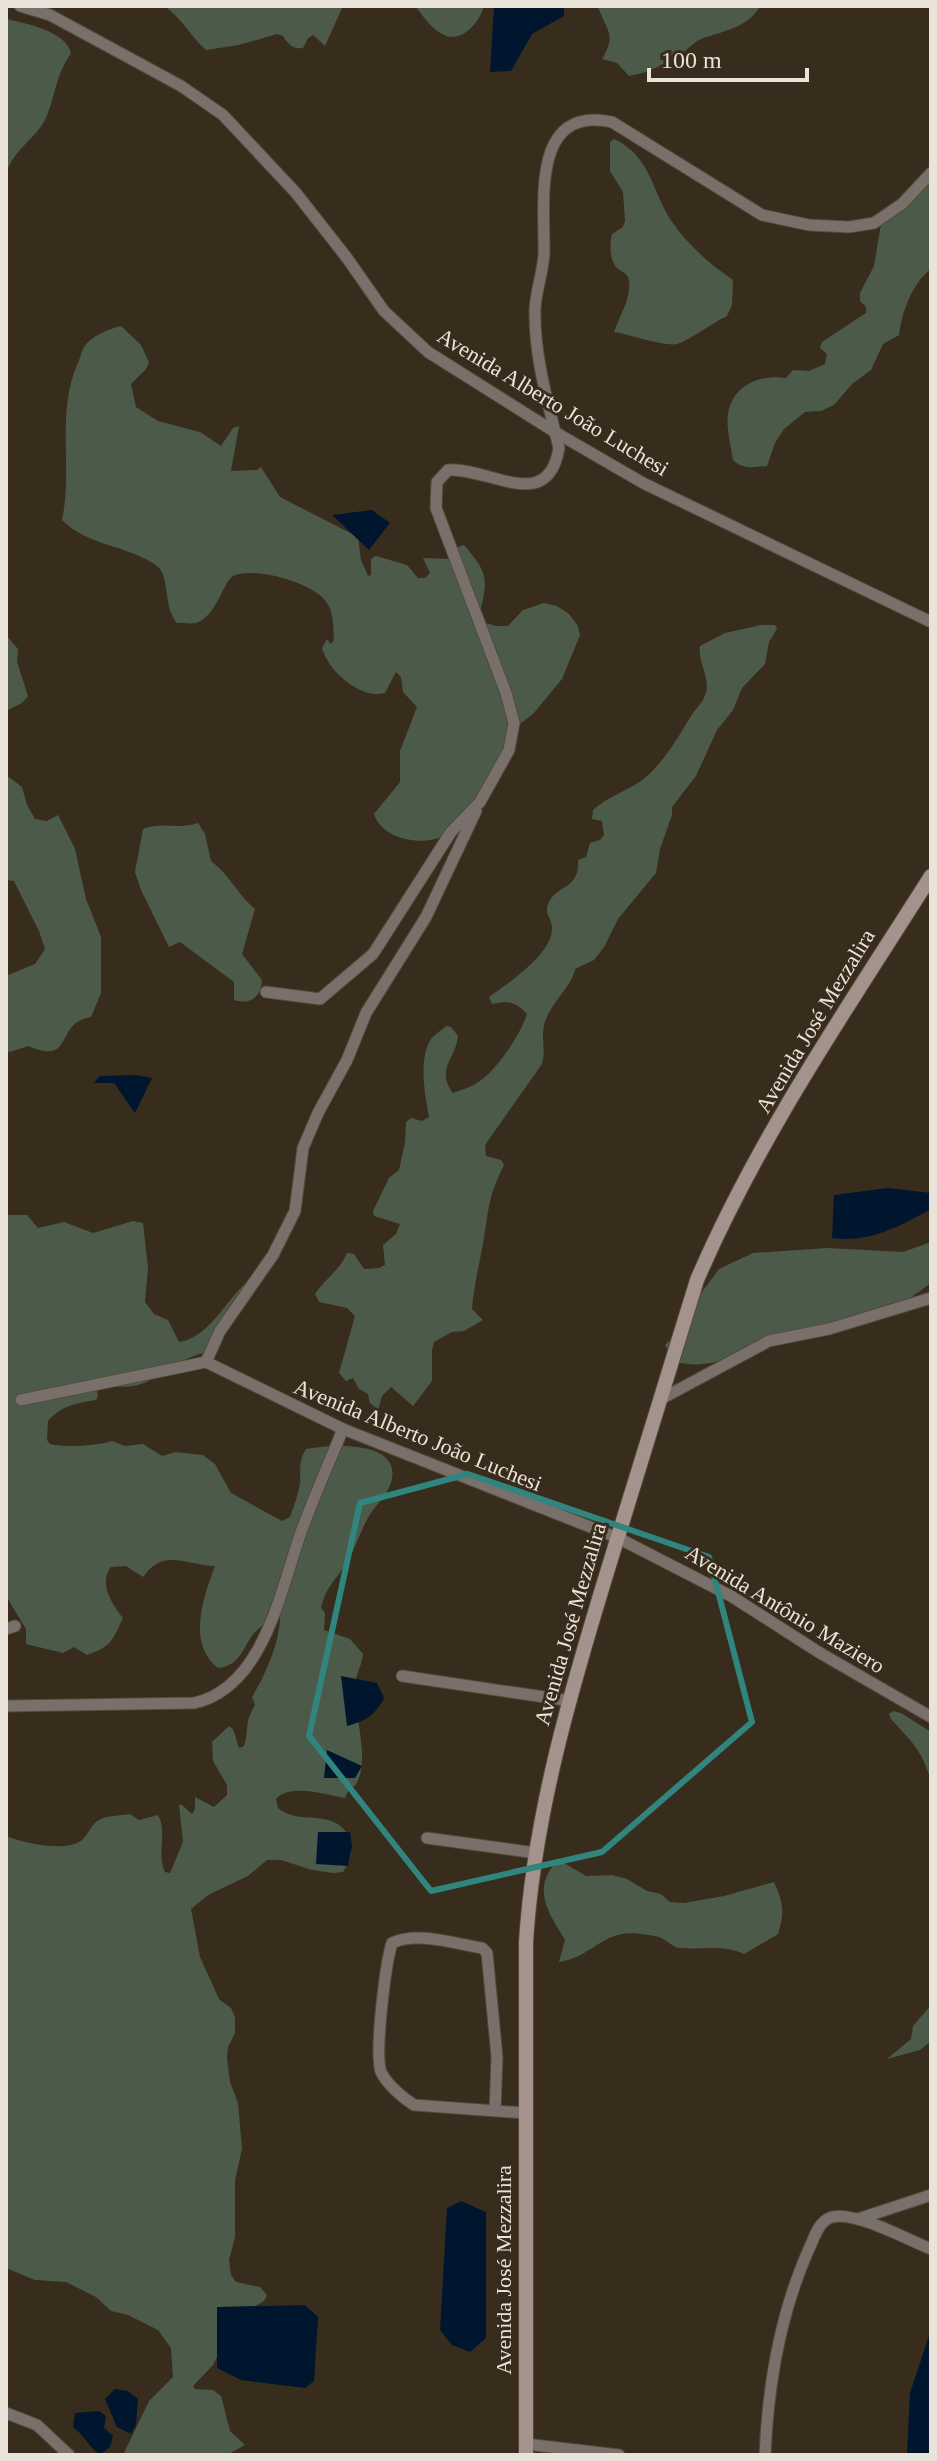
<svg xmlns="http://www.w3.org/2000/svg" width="937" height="2461" font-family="Georgia,serif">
  <rect width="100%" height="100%" fill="#382c1c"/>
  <!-- green -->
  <g fill="#4c5b49">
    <path d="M164,6h179l-18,40 -12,-11 -5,3 -5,10c-10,2 -16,-5 -20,-12l-6,-2 -38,11 -33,5c-16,-14 -24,-32 -42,-44z"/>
    <path d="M415,6h69c-4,16 -23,39 -42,28 -11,-6 -19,-18 -27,-28z"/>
    <path d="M598,6h162c-12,22 -37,25 -59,33 -7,3 -13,10 -20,15 -16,10 -33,19 -52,22l-12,-13 -15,-4c16,-26 3,-29 -4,-53z"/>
    <path d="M6,19c19,4 60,12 65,34 -16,24 -15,41 -25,65 -10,21 -32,30 -40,56z"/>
    <path d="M614,139c36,17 37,49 56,80 17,25 38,44 63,61l-1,25 -5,11c-15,7 -37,24 -50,28 -11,3 -49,-10 -63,-12 5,-15 18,-36 15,-51 -1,-9 -9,-9 -13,-14 -7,-9 -6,-22 -4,-33l11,-7 2,-6 -2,-29 -13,-21v-29z"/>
    <path d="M931,179v90c-19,14 -29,43 -32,66l-16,9 -12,26 -19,14 -18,21 -13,6 -16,1 -21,17 -9,14 -8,23c-12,1 -24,4 -34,-6 -2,-14 -7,-31 -5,-45 4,-30 32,-41 58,-37l7,-8 16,1 16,-7 2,-10 -7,-6 2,-6 44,-29v-6l-6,-6v-8l14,-27 7,-42z"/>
    <path d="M121,326l20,19 8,17 -3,7 -15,15 5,23 22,14 42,11 21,14 12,-18 6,-2 -8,45 26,-1 4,-3 19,30 78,40 3,23 7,16 3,-1v-16l5,-3 31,9 11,13h7l5,-5 -7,-15 28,1 7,-12 6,-2c21,25 25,31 17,63 -3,9 -5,16 -4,25l9,-10 10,3h12l15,-16 21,-7 13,3 12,8 9,12 2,9 -18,44 -29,35 -17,13 -25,56 -50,54c-21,9 -59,2 -67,-23l26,-32v-31l17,-44 -14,-15 -2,-15 -5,-5 -11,21c-24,7 -57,-22 -63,-45l5,-9 4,5 3,-4c-1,-11 0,-27 -7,-37 -12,-20 -70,-36 -92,-28 -12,4 -17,41 -39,48 -5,1 -13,0 -19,0 -14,-15 -7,-48 -20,-57 -29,-21 -70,-20 -95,-46 11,-51 -6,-106 15,-155 3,-5 4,-13 7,-18 7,-11 25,-18 37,-21z"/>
    <path d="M761,625h14l2,4 -8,13 -4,22 -23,24 -9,22 -16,20 -21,46 -24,31v8l-12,34 -4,24 -38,46 -14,28 -10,13 -19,9c-3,18 -26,35 -31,56 -3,13 2,26 -2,39l-57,81 1,11 15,4 3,5c-15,30 -15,41 -20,73 -4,24 -10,46 -12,71l11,11 -19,11 -12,1 -18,10 -2,8v31l-19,25 -22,-19 -9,9 -4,14 -8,-7 -2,-9 -9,-5 -6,-11 -7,3 -7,-8 16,-57 -8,-8 -28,-6 -4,-8c10,-15 25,-24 32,-41l7,1 10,15 15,-1 6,-3 -2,-20 13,-11 4,-10 -26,-8 -1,-5 16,-33 10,-8 6,-28 1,-20 5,-4 11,3 7,-4c-4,-22 -11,-58 2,-78 3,-4 11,-9 15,-13l5,1 7,9c-2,23 -23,33 -5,57 7,-3 17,-5 24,-10 18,-10 44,-49 50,-69 -12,-13 -18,-13 -35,-10l-3,-7c18,-13 64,-43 63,-69 0,-9 -8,-14 -4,-24 8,-20 32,-14 30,-44l8,-3 4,-14 10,-3 4,-5 -2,-14 -10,-2 1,-9c14,-13 32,-18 48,-29 22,-17 36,-42 50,-65 4,-7 12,-13 14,-21 7,-15 -8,-34 -5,-49l25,-13z"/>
    <polygon points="6,635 18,649 17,662 28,696 22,703 6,711"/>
    <path d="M6,775l16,12 5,18 8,14 12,2 11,-6 17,34 11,50 15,38v56l-10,24c-38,6 -15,49 -63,29l-18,6 -4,-1v-75l29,-12 10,-15 -6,-18 -25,-50 -8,-1z"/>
    <path d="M198,823l7,11 6,27c19,14 26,33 44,48l-13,45 20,26c-1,17 -11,25 -28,20v-18l-54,-40 -11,5 -28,-57 -6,-18 8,-43c18,-8 35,1 55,-6z"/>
    <path d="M6,1215h21l11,13 26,-6 29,11 40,-12 10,2 5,45 -3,34 9,12 14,6 11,22c33,-4 51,-52 77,-67l-52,78c-24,5 -40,23 -63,31 -16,6 -26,-1 -44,7l1,6 -2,3c-20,3 -35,6 -48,21l-1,19 3,4c18,4 44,2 62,-3l13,5 18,-2 19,12 14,-4 27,3 12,9 16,29 51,28 8,-4c4,-11 8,-22 10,-34 1,-14 -2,-21 6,-34 23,-4 93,-10 86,30 -3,15 -15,24 -23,37 -8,14 -13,30 -21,44 -11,20 -21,24 -27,48l4,5 -1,17 26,9 13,15c-1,11 -7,20 -8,31 -2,29 17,75 0,101l-5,1 -5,11c-19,-3 -55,-15 -69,1l2,9c17,13 31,7 50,12 25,6 29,34 15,52l-10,1 -21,-3 -31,-10h-14l-19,16 -40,19 -17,14 9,48 19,42 12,9 4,9v16l-7,14 -1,11 3,24 8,21 4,46 -7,31v57l-6,23 2,15 5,7 24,5 7,8 -3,6 -26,15 -25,49 -20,21 2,3 18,1 8,6 9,35 15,14 -18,10h-104l26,-54 24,-24 -2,-29 -13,-18 -30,-15 -17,-4 -15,-14 -30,-15 -31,-2 -29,-12v-432c18,7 59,17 76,4 7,-6 9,-16 17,-20 7,-5 22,-4 31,-6l9,6 19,-5c10,17 -2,39 7,57l5,1 13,-31 -4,-37h3l10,9 3,-5v-12l19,10 13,-12v-10l-14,-24 -1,-19 17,-16 4,3 6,19 5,-2c6,-18 -1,-21 11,-41l-3,-8c13,-22 28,-54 28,-81l-5,-5 -8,1 4,7c-5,4 -11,8 -16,13 -13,15 -13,33 -37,36 -32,-25 -14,-72 -3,-102 -27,0 -51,-19 -72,11l-17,-11 -15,1c-13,16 1,37 12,51 -11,23 -11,28 -36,37l-13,-8 -11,6 -37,-9v-15l-20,-33z"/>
    <path d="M931,1242v41c-20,15 -47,33 -71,38 -26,6 -56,4 -81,13 -40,15 -58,38 -105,28l-9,-17 14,-14 19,-34 21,-28 34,-16 74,-5 76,4z"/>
    <path d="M893,1711l8,2 30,19v49c-9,-31 -19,-39 -40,-62l-2,-5z"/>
    <path d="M555,1863h9l22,13 26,-1 15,4 20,12 14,3 9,8 14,1 40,-7 50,-14c9,19 11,31 4,52l-34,20c-21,-10 -42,-4 -63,-6 -8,0 -14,-8 -22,-11 -10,-2 -27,-5 -37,-3 -25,5 -35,24 -63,28l6,-22c-16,-27 -33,-49 -10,-77z"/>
    <polygon points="931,2005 931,2041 920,2050 887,2059 911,2039 913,2026"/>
  </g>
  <!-- water -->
  <g fill="#00162e">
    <polygon points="494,6 564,6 564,16 532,34 511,71 490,72"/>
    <polygon points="372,510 390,523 369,550 332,515"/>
    <polygon points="136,1075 152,1078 135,1113 114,1083 94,1083 100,1076"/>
    <path d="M888,1188l43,5v16c-33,18 -61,34 -99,29l2,-43z"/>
    <path d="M341,1676l36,7 7,15c-9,17 -18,23 -37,28z"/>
    <polygon points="327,1750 362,1766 355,1778 324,1778"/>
    <polygon points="318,1832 350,1832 352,1846 348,1866 316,1864"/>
    <polygon points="461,2201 486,2212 486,2338 470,2352 452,2345 440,2330 447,2208"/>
    <polygon points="305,2305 318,2317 314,2381 305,2388 241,2380 217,2368 217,2307"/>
    <polygon points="931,2330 931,2455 907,2455 910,2393"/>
    <polygon points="115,2389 128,2391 138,2399 136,2425 131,2434 117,2427 105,2399"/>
    <path d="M99,2411l7,5 -2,12 9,8 -3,11 -10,8c-11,-8 -16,-20 -27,-28l2,-14z"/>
  </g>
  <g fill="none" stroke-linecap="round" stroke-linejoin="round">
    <defs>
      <g id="minor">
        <polyline points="20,6 50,15 135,61 181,86 223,115 296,193 347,258 384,311 428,352 555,432 643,483 931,622"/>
        <path d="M266,992l54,7 53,-45 78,-122 29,-30 29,-52 5,-27 -8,-30 -70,-185 1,-26 11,-12c41,-3 100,45 111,-22 -11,-46 -25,-91 -24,-139 1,-19 8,-37 9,-55 1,-51 -14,-149 68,-132l150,93 47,10 40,2 25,-4 28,-19 29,-31"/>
        <polyline points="206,1362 343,1429 618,1538 731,1596 820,1653 931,1717"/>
        <polyline points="206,1362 220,1331 273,1255 295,1211 303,1148 318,1113 347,1060 366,1013 426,917 476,811"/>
        <polyline points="661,1399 769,1341 829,1329 931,1298"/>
        <polyline points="21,1400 206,1362"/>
        <polyline points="6,1629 15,1626"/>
        <polyline points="402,1676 571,1701"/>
        <path d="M6,1706l188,-3c72,-16 87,-118 109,-176 12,-33 27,-66 40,-98"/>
        <polyline points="427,1838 536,1853"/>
        <path d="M495,2111l2,-54 -10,-104 -5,-5c-27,-4 -64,-17 -90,-5 -6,19 -19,116 -10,131 7,12 21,24 32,31l110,8"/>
        <polyline points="858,2219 931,2195"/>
        <polyline points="6,2413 37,2425 69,2455"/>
        <polyline points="526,2444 619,2455"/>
        <path d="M765,2455c3,-70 15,-140 43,-204 6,-12 10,-30 24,-34 24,-6 76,23 99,32"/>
      </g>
      <path id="secondary" d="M526,2455v-513c8,-127 45,-252 82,-373 30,-96 59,-193 89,-289 62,-144 151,-273 234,-404"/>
    </defs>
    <!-- minor casing -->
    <use href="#minor" stroke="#54493a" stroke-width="13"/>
    <!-- secondary casing -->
    <use href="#secondary" stroke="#54493a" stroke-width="16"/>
    <!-- minor -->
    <use href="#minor" stroke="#796f6b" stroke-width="11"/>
    <!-- secondary -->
    <use href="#secondary" stroke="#a3938c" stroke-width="14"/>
  </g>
  <!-- marked area -->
  <path fill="none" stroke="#30867e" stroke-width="6" stroke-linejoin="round" d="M468,1474l241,83 43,165 -150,130 -171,39 -122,-155 51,-233z"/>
  <g text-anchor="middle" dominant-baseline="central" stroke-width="6" stroke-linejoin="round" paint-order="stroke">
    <!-- street labels -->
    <g font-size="22" fill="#eae3d9" stroke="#382c1c">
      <text transform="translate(553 402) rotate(31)">Avenida Alberto João Luchesi</text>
      <text transform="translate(815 1021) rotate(-59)">Avenida José Mezzalira</text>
      <text transform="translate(418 1435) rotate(22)">Avenida Alberto João Luchesi</text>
      <text transform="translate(785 1609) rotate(31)">Avenida Antônio Maziero</text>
      <text transform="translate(570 1624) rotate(-74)">Avenida José Mezzalira</text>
      <text transform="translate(503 2270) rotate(-90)">Avenida José Mezzalira</text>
    </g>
  </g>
  <!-- border -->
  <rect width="937" height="2461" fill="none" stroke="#eae3d9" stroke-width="16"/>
  <!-- scale -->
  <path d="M649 68v12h158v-12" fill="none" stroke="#eae3d9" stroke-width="4"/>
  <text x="661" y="68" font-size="24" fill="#eae3d9" stroke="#382c1c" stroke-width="6" paint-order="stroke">100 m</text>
</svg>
